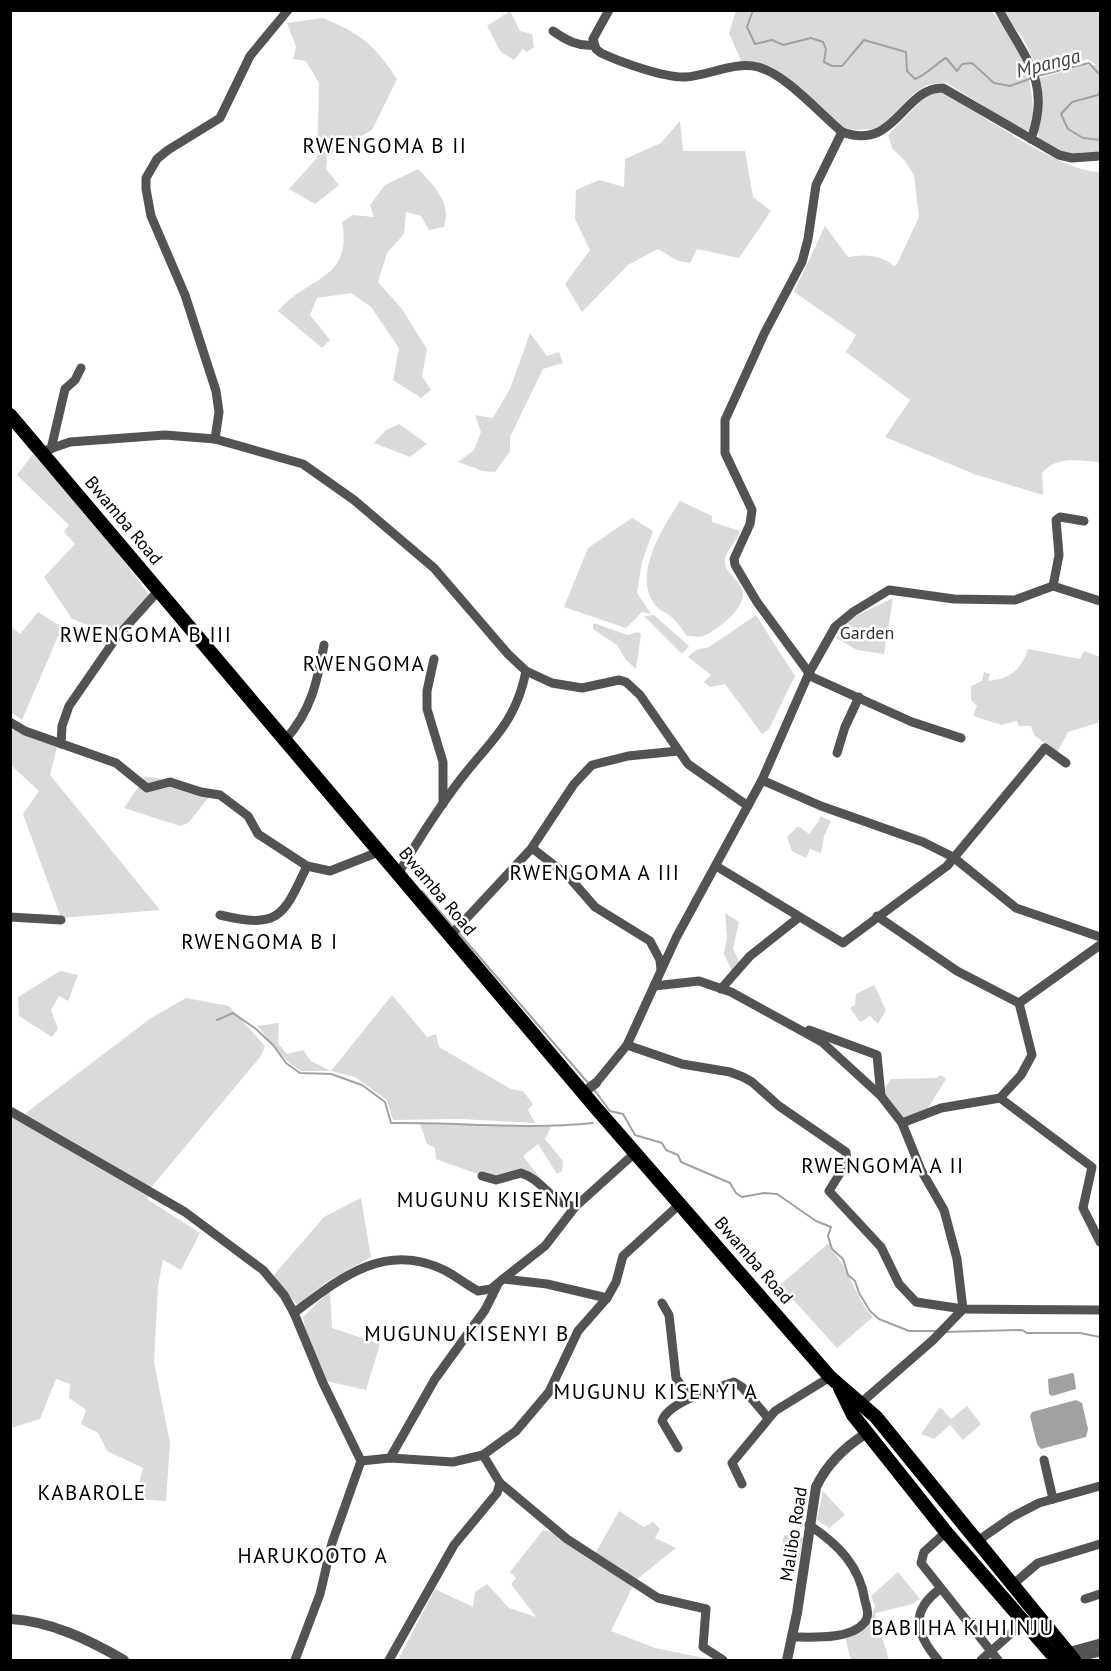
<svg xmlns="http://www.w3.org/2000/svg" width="1111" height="1671" font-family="'PT Sans',sans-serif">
  <rect width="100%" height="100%" fill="#fff"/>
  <!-- green -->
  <g fill="#dadada">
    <polygon points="510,11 520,31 532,34 534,47 527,52 523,49 514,60 501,52 487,26"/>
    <path d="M736,11h256c7,10 16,19 23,29 13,21 22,66 16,90l-7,1 -79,-49 -18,3 -14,9 -22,25 -17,10 -26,1 -13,-7 -47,-42 -46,-18 -13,-30z"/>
    <polygon points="1001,11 1100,11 1100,161 1069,156 1038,139 1040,78 1085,65 1096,65 1088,59 1039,72 1023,38"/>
    <path d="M323,18c38,16 51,26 74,61l-25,51 -45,26 -1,13 13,16 -24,19 -26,-15 28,-31 2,-75 -13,-22 -13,-2 3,-12 -9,-24z"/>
    <path d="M937,92l9,2c36,21 117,79 154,78v290c-21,-1 -43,-7 -58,11l1,22 -69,-21 -89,-37 25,-37 -64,-48 10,-17 -62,-43 31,-66 23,31c16,-3 33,-2 46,9l3,-2 22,-47 -5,-42 -9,-14 -13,-13 -4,-13 37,-38z"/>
    <polygon points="680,121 683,151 745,151 753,197 771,211 739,258 697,249 690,263 678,261 658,249 628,265 582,312 565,284 590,250 575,219 576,190 599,180 624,187 625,159 661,143"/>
    <path d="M418,169c16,17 34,33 26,58l-15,3 -8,-14 -15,-4 -2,22 -17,19 -9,29 24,27 25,40 -5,27 9,14 -10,8 -28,-18 6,-32 -28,-41 -20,-14 -34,5 -7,17 20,25 -8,8 -44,-37c29,-35 75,-30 64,-89l11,-7 21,2 -4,-12 15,-20z"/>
    <polygon points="530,333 547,356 559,352 563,363 543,369 510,437 510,451 495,472 483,471 458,462 474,450 481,432 475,415 493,418 510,389"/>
    <polygon points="399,424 427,444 410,457 374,443 386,430"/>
    <polygon points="33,454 95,523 150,596 117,636 72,619 44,577 75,544 64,532 69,525 17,475"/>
    <path d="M680,501l32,15v6l28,9c-3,11 -14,18 -15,30 -1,13 17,19 18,33 0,16 -24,34 -37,41 -6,3 -12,1 -19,1 -5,-7 -11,-16 -18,-21 -3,-3 -9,-4 -12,-8 -27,-29 6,-80 23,-106z"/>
    <polygon points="632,518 653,531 642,562 637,593 651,614 642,612 626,628 564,607 588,548"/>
    <polygon points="893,598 884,654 857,650 836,638 848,620"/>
    <polygon points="38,612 62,627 22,720 11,712 11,626 20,634"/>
    <polygon points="654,615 689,646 682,654 644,616"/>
    <polygon points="756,615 795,676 769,729 762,734 725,684 710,687 704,682 711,675 688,657 696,650 709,647"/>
    <polygon points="593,623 628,635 637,632 641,634 636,669 626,660 617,645 593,629"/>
    <path d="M1028,649l52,10 4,-8 16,6v65l-32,10 -11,21 -23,-18 -3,-9h-12l-2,-5 -16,4 -28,-9 4,-10 -6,-6v-14l11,-5 2,-9 6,2 -2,7c21,-2 33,-10 40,-32z"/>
    <polygon points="10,720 58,743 50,775 160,910 61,918 23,814 39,791 11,765"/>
    <polygon points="145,777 158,778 184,790 209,797 188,823 180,826 124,808"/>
    <polygon points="820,816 831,821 824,836 821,853 810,849 806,858 792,851 787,837 798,826 809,834 819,821"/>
    <polygon points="725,913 739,922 733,949 742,967 732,971 724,954 727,936"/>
    <polygon points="60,971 78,975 68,1001 59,996 51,1010 58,1029 52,1037 19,1016 18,997"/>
    <polygon points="874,985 886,1010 878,1024 870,1016 860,1022 850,1008 855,1005 856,994"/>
    <polygon points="392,995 427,1037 436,1034 439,1047 511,1089 523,1091 533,1104 528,1110 535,1123 461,1119 393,1120 387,1100 355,1077 331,1071 301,1071 287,1061 257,1026 279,1023 278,1043 287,1054 303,1050 311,1061 331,1071"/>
    <polygon points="186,998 229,1006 265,1046 261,1056 149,1190 65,1137 23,1115 151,1018"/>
    <polygon points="941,1075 946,1079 928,1108 932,1116 904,1126 880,1095 891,1079 936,1078"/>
    <polygon points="10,1118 17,1118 148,1196 147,1199 200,1233 181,1270 163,1260 158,1286 154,1362 170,1443 166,1501 135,1499 143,1468 107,1451 98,1433 81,1424 86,1410 69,1398 70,1384 56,1379 40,1419 11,1428"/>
    <path d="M420,1124l131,3 -6,12 18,22 -1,10 -5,3 -19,-30 -15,12 21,27c-21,-9 -26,-2 -45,-4 -22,-4 -43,-13 -63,-20l-1,-11 -8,-4z"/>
    <polygon points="361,1198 371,1257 325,1283 297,1305 273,1276 324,1217"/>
    <path d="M830,1242l1,8c18,16 25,51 42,67l-36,31 -57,-63z"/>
    <polygon points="330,1291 332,1328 380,1344 366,1390 326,1381 307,1336 303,1317"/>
    <polygon points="967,1406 981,1424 963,1440 950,1425 934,1439 921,1434 940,1407 951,1419"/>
    <polygon points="823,1491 845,1515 829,1528 817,1520"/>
    <polygon points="619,1511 644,1527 653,1522 660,1529 655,1538 676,1548 636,1580 611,1631 655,1648 714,1660 398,1660 435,1589 473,1607 475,1592 487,1584 509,1608 536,1617 511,1584 516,1578 510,1572 543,1530 556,1533 594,1556"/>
    <polygon points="784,1535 803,1537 799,1560 786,1558 787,1551 781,1550"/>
    <polygon points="898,1572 920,1599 913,1604 875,1613 889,1660 851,1660 845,1637 870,1622 875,1606 871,1596"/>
  </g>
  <!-- water -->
  <g fill="#a1a1a1">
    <polygon points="1072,1373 1074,1374 1076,1389 1052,1396 1049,1394 1048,1379"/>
    <polygon points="1076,1400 1082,1403 1088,1429 1086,1437 1041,1449 1037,1444 1030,1416 1032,1412"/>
  </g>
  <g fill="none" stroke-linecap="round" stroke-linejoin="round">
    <!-- stream -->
    <g stroke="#a1a1a1" stroke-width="2">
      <path d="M753,10l-6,17 8,17 17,-4 11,5 28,-7 12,4 3,7 -2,13 8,4h10l22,-26 42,12 1,19 8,8c12,-4 20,-15 31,-21l11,13 5,-7 10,-1 22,20 16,3 22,-8"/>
      <polyline points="1038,76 1089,63 1100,75"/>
      <polyline points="1100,90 1098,95 1072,102 1061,114 1068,129 1083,138 1100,140"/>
      <polyline points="422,891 454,928"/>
      <polyline points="458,932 589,1084"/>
      <path d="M217,1020l16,-7 23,16 18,17 12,17 14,10 31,1 31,11 23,17 6,21c67,-1 136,7 202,0"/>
      <polyline points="593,1088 610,1111 623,1114 635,1135 662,1143 666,1150 678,1155 681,1162 730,1183 736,1193 742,1197 764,1193 777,1194 816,1221 831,1227 828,1236 832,1249 843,1259 848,1275 855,1281 859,1293 870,1311 879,1319 909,1331 938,1331"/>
      <polyline points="944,1332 1022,1330 1027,1333 1080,1333 1100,1337"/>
    </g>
    <!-- minor -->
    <g stroke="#535353" stroke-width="9">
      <path d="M609,10l-16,29 3,10 5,4c19,9 64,25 84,24 23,-1 49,-16 73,-10 29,8 61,46 84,65"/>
      <path d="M999,10c25,47 53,72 32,129"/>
      <path d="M553,31c13,9 25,16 41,14"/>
      <polyline points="215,439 219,412 216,391 185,295 151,216 146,189 146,178 157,159 168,150 220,118 250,56 288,10"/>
      <polyline points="51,449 65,389 75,380 81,368"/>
      <polyline points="44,451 70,442 165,435 215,439 303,464 354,500 434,568 508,654 526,671 552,683 582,688 619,680 626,682 640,695 688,764 748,806"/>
      <polyline points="1053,586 1059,555 1056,520 1060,517 1084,521"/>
      <polyline points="434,659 427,691 427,709 443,762 443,804"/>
      <polyline points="10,722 25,731 116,763 147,788 170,782 201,792 220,795 248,816 258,834 307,866 330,871 381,851"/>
      <path d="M961,738l-49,-16 -100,-45 -55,-75 -22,-37 -1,-6 16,-35 2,-14 -27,-57v-33l39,-86 38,-72 6,-23 8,-54 26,-53c54,20 61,-45 101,-44l116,67 13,3 28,-2"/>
      <path d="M285,740c26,-29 32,-57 39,-95"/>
      <polyline points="61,744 62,726 69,706 116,638 159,590"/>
      <polyline points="837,753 845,727 859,697"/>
      <polyline points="762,780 821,806 923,842 953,857 1016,908 1100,937"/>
      <polyline points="532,848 568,876 595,907 650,941 660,960 661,970"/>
      <polyline points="716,866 843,943 947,866 1045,748 1066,763"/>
      <path d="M398,874c19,-32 39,-64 62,-94 30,-39 56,-57 66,-109"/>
      <path d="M220,915c59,14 63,2 87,-49"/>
      <polyline points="877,916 957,971 1019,1003"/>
      <polyline points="10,917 61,920"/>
      <polyline points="451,935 531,849 574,784 592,765 628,756 678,751"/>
      <polyline points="654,986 699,981 731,992 822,1042 881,1096 902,1123 921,1170 944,1210 957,1259 963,1309"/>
      <polyline points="721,989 750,956 798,918"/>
      <polyline points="809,1030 877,1055 881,1096"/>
      <polyline points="627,1045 682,1064 730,1072 743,1077 752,1082 779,1106 846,1152 847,1162 829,1191 881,1247 899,1284 916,1302 963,1309 1100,1310"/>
      <polyline points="596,1083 627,1045 676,938 762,780 809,673 835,627 853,612 889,590 954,599 1015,600 1053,586 1100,601"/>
      <polyline points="1000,1098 1092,1167 1083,1208 1100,1242"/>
      <polyline points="10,1111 185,1212 263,1270 284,1295 294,1313 323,1383 361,1461 332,1543 320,1594 295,1660"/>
      <polyline points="902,1123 941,1108 1000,1098 1021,1075 1032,1055 1019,1003 1100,945"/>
      <path d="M482,1176l14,4 25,-7c22,7 30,30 54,34"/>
      <polyline points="503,1279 545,1246 575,1207 636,1152"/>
      <polyline points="662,1303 669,1315 676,1378 690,1398"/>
      <path d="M294,1313c46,-35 92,-73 152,-42 11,6 21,14 32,20l13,-2 12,-10 44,5 60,14"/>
      <polyline points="862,1402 933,1340 963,1309"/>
      <path d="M678,1448l-16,-27c6,-19 54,-33 72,-39l8,5 26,31"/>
      <polyline points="390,1458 435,1379 485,1310 498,1284"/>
      <polyline points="1044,1460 1053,1499"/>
      <polyline points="361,1461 390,1458 453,1462 483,1455 516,1431 549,1392 578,1331 607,1298 616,1282 623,1256 681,1203"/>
      <polyline points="500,1483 567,1539 658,1598 706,1609 703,1647 723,1660"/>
      <polyline points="742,1484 732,1463 775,1411 830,1377"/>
      <polyline points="946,1532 924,1552 921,1563 998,1660"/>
      <polyline points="976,1542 1012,1517 1039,1503 1100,1486"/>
      <polyline points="1011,1586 1038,1563 1100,1544"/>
      <polyline points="1085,1599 1100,1594"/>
      <path d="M792,1637c20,0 58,3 72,-14 6,-6 3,-15 1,-22 -5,-35 -27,-57 -56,-76"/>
      <polyline points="1064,1653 1100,1643"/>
      <polyline points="389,1660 454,1545 497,1493 500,1483 483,1455"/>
      <path d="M938,1660c-23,-27 -28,-49 2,-71"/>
      <polyline points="981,1660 1024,1622"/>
      <polyline points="1068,1660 1100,1652"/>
    </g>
    <!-- tertiary -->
    <g stroke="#535353" stroke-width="10">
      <polyline points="584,1092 596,1083"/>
      <path d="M10,1619c41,2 79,21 114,41"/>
      <path d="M787,1660l10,-47 19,-126c11,-23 30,-41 51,-54"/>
    </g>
    <!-- primary -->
    <g stroke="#000" stroke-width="14">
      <polyline points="10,415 596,1108 830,1377 876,1417 1074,1660"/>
      <polyline points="840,1388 853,1415 946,1532 1057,1660"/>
    </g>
  </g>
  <g text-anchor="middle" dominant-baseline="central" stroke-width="5" stroke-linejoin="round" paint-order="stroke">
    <!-- street labels -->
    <g font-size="18" fill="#000" stroke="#fff">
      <text transform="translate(124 520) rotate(50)">Bwamba Road</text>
      <text transform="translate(438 891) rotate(50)">Bwamba Road</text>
      <text transform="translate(754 1260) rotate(49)">Bwamba Road</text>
      <text transform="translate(793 1534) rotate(-81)">Malibo Road</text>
    </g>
    <!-- park labels -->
    <g font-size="18" fill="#313131" stroke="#fff">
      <text x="867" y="632">Garden</text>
    </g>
    <!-- water labels -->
    <g font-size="20" font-style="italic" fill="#424242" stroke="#fff">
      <text transform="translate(1048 63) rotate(-14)">Mpanga</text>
    </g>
    <!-- quarter labels -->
    <g font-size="21" letter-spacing="1.5" fill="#000" stroke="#fff">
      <text x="385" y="145">RWENGOMA B II</text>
      <text x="146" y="634">RWENGOMA B III</text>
      <text x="364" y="663">RWENGOMA</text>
      <text x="595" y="872">RWENGOMA A III</text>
      <text x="260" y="941">RWENGOMA B I</text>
      <text x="883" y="1165">RWENGOMA A II</text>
      <text x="489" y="1199">MUGUNU KISENYI</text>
      <text x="467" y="1333">MUGUNU KISENYI B</text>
      <text x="656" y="1391">MUGUNU KISENYI A</text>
      <text x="92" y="1492">KABAROLE</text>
      <text x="313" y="1555">HARUKOOTO A</text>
      <text x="963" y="1627">BABIIHA KIHIINJU</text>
    </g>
  </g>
  <!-- border -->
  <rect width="1111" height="1671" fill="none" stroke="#000000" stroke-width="24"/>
</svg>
